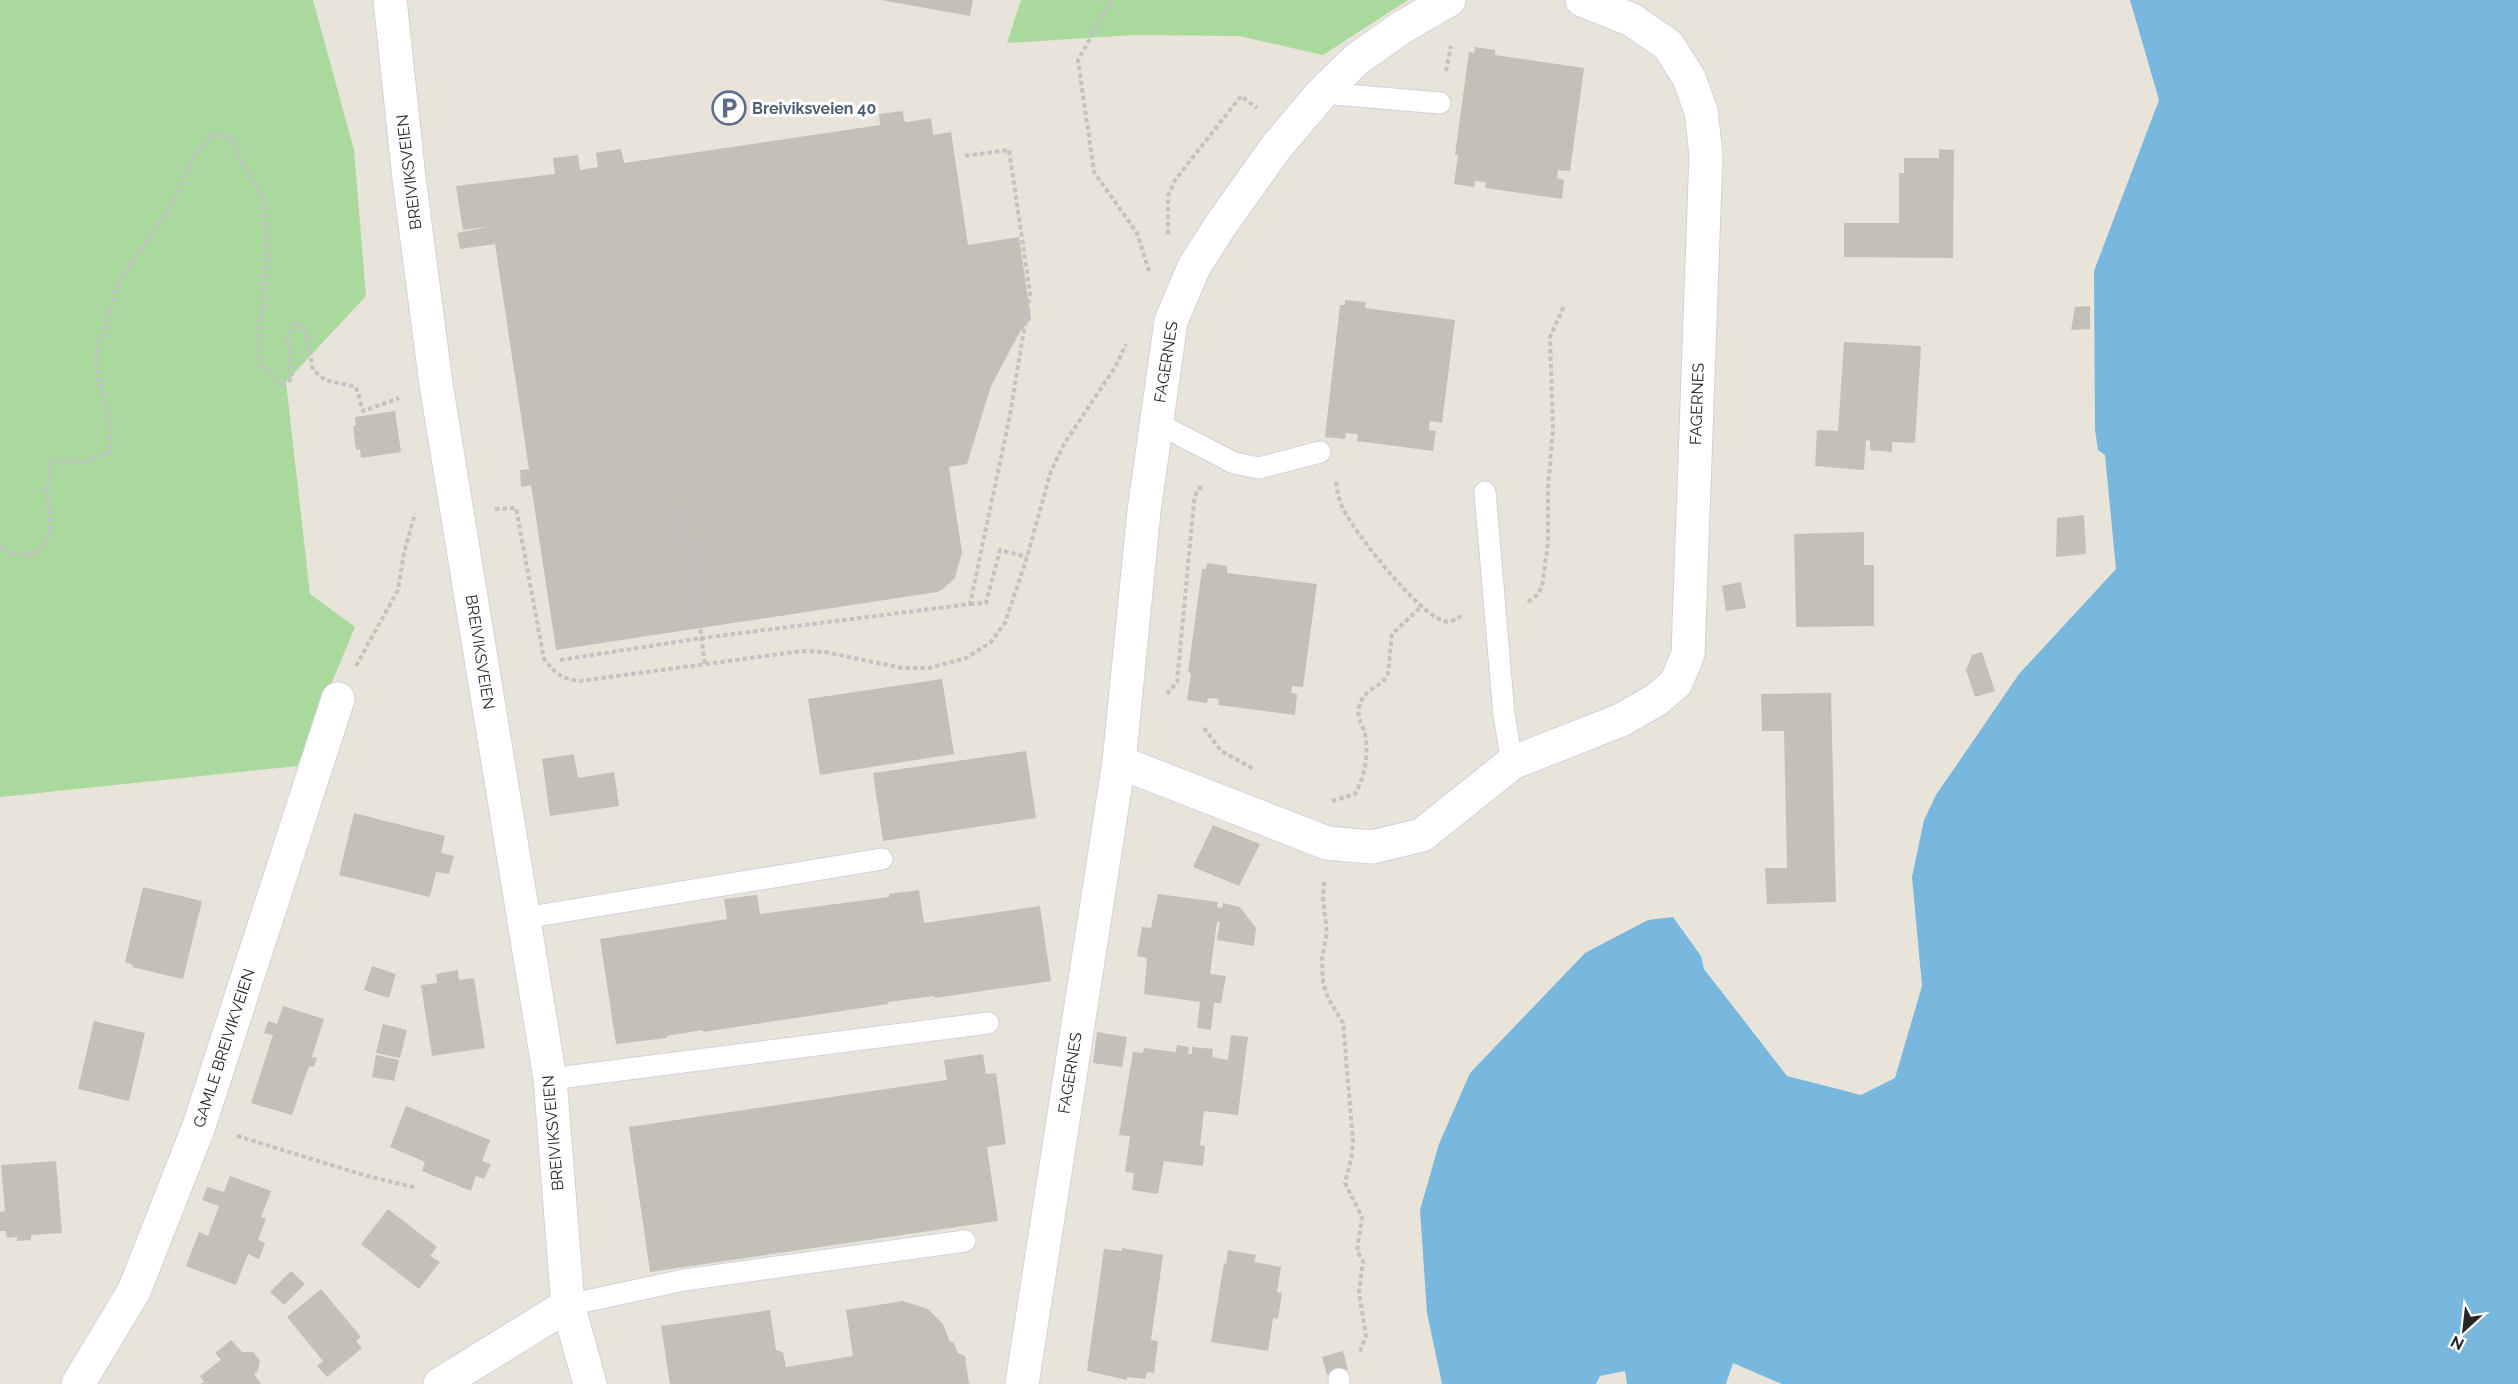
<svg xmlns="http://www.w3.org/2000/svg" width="2518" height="1384" font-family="Raleway,sans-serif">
  <rect width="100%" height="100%" fill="#e8e4da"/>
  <!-- green -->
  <g fill="#aad99d">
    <polygon points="0,0 313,0 354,150 366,296 286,382 310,594 355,627 297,766 0,797"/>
    <polygon points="1021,0 1408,0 1323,55 1239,36 1134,35 1007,43"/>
  </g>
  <!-- water -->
  <polygon fill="#79b8de" points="2130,0 2518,0 2518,1384 1782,1384 1733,1363 1726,1384 1627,1384 1625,1371 1600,1376 1596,1384 1442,1384 1427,1313 1420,1210 1439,1144 1470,1073 1585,953 1648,920 1673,917 1701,956 1704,969 1787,1076 1861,1095 1895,1078 1922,986 1912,877 1924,820 1936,795 2019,674 2116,569 2105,455 2098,450 2095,430 2094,271 2159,100"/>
  <!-- building -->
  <g fill="#c3c0ba">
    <polygon points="881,0 973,0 970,16"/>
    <polygon points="1475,47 1495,50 1495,55 1584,68 1570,171 1558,170 1557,178 1564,180 1562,199 1485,188 1486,182 1475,181 1474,187 1454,184 1458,155 1455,155 1469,52 1474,53"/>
    <polygon points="903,111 904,121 908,122 931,118 933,135 951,132 968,245 1019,237 1031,319 1021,330 991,386 967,464 949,467 962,552 955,578 943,589 937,592 556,650 531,485 521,487 520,470 529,469 495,244 460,249 457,233 492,226 463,230 456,186 555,174 553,158 578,155 580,170 598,167 596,153 601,152 621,149 624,163 880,125 879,114"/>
    <polygon points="1939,149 1954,150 1953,258 1844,257 1844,223 1899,223 1899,173 1904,173 1904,158 1939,158"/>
    <polygon points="1345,300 1366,302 1365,308 1455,320 1442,423 1430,421 1429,430 1436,431 1433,451 1357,441 1358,434 1346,433 1345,439 1325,437 1340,305 1345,305"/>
    <polygon points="2090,306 2090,329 2071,330 2075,307"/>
    <polygon points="1844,342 1921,346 1915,443 1892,442 1892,452 1870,450 1870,441 1866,440 1864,470 1815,466 1817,430 1838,431"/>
    <polygon points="395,411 401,452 361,458 360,449 356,450 353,426 356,425 355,417"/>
    <polygon points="2084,515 2086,554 2056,557 2057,518"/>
    <polygon points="1864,532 1864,565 1874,565 1874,626 1796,627 1794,534"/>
    <polygon points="1207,563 1227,566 1227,573 1317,584 1303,687 1292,686 1291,693 1297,694 1295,715 1218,705 1219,699 1208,698 1207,703 1187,700 1191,673 1188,672 1202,569 1206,569"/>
    <polygon points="1741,582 1746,608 1726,611 1722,586"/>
    <polygon points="1982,652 1995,691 1975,697 1966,670 1972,655"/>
    <polygon points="942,679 954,754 820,775 808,699"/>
    <polygon points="1831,693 1836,902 1767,904 1765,868 1787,868 1784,731 1762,731 1761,694"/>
    <polygon points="1026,751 1036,818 883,841 873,773"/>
    <polygon points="574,754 578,778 614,772 619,806 550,816 542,759"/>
    <polygon points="354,813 445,836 441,853 454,856 449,874 436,872 430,897 339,875"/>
    <polygon points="1213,825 1260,844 1239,886 1193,867"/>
    <polygon points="143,887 202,901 183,979 132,967 133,965 125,962"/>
    <polygon points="919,890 924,923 1040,906 1051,981 935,998 934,996 888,1002 888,1004 703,1032 702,1030 667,1036 667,1038 616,1044 600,939 727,919 724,899 757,895 760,914 889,897 889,894"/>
    <polygon points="1158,894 1218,902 1217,907 1222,908 1223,903 1240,907 1256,928 1254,946 1217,940 1220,922 1217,922 1210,974 1226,976 1221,1003 1214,1003 1211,1030 1197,1028 1200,1002 1144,994 1147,958 1137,956 1142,927 1151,928"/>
    <polygon points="372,966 396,974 389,998 364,990"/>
    <polygon points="458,970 459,980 474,978 485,1048 432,1056 421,985 437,983 436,974"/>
    <polygon points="283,1006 324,1019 312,1057 317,1058 314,1067 309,1066 292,1115 251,1103 273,1035 264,1033 268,1021 277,1024"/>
    <polygon points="94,1021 145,1033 129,1101 78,1089"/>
    <polygon points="383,1024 407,1030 400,1058 376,1053"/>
    <polygon points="1097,1032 1127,1037 1122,1067 1093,1063"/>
    <polygon points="1231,1035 1248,1037 1238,1115 1204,1111 1200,1145 1205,1146 1203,1166 1164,1161 1158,1194 1132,1190 1134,1173 1125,1172 1130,1136 1119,1135 1133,1052 1143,1053 1144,1048 1176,1052 1177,1045 1189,1047 1188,1054 1192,1054 1192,1047 1213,1049 1212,1057 1228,1060"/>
    <polygon points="983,1054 986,1074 996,1073 1006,1144 987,1147 998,1221 650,1272 629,1127 947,1080 944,1060"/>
    <polygon points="376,1055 399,1060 394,1081 372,1077"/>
    <polygon points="406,1106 490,1140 482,1161 491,1164 484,1179 476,1176 471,1191 422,1171 425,1162 390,1147"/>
    <polygon points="56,1161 62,1233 31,1235 31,1240 17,1241 17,1237 7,1238 6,1231 0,1231 0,1212 5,1211 1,1165"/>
    <polygon points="230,1176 271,1191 261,1217 266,1219 258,1240 265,1243 259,1259 248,1254 236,1285 186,1266 199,1232 208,1236 219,1206 202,1200 207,1187 224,1192"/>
    <polygon points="388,1209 437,1247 430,1256 440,1262 419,1289 361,1244"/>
    <polygon points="1122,1248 1163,1255 1151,1340 1158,1341 1154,1373 1147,1372 1145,1379 1127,1377 1127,1380 1087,1371 1104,1249 1122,1251"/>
    <polygon points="1228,1250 1256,1255 1254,1262 1281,1267 1277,1292 1282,1293 1278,1319 1273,1318 1268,1351 1211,1342 1224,1263 1226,1264"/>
    <polygon points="291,1271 305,1284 284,1305 270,1292"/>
    <polygon points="321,1289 361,1337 356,1341 362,1348 327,1377 317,1366 323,1361 287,1317"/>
    <polygon points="903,1301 928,1309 943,1324 950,1342 953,1342 958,1353 965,1356 969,1384 670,1384 661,1326 770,1310 776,1350 783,1352 786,1367 853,1356 846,1310"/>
    <polygon points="231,1340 242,1352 253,1352 260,1361 258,1371 254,1374 261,1384 200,1384 204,1382 200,1376 221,1360 215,1353"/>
    <polygon points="1343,1351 1348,1370 1327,1375 1322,1357"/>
  </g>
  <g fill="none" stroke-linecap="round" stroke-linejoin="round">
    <defs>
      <g id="lane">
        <polyline points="1322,93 1440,103"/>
        <polyline points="1157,423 1234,463 1259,468 1320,452"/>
        <polyline points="1485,492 1504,715 1512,763"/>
        <polyline points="524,918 882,859"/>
        <polyline points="550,1079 988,1023"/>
        <polyline points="568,1305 684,1280 965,1241"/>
        <polyline points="1339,1379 1339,1384"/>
      </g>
      <g id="street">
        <polyline points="1119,762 1327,843 1372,847 1422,835 1512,763 1621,720 1656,700 1676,683 1688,654 1706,154 1701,111 1689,78 1668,45 1632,20 1582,0"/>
        <polyline points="568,1305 590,1384"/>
        <polyline points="78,1384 134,1291 199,1126 338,699"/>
        <polyline points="1022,1384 1119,762 1144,511 1171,321 1194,267 1220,226 1277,146 1322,93 1357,59 1401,28 1449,0"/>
      </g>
      <polyline id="secondary" points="390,0 409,178 436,384 550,1079 568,1305 440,1384"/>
    </defs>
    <!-- lane casing -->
    <use href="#lane" stroke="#d0d1de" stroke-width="23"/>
    <!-- street casing -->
    <use href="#street" stroke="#d0d1de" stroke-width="35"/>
    <!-- secondary casing -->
    <use href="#secondary" stroke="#d0d1de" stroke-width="35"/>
    <!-- path -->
    <g stroke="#c3c3c3" stroke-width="4" stroke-dasharray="4.5 3" stroke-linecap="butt">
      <polyline points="1112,0 1078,60 1094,172 1137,233 1149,271"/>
      <polyline points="1446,71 1451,46"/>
      <polyline points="1168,234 1168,196 1175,180 1241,96 1257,108"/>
      <path d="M1336,482c1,9 3,18 7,27 14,26 74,104 101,112 7,2 12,-2 17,-5"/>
      <polyline points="683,503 705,664"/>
      <path d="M495,509l21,-1 28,151c11,14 17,20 36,22l222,-30 23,1 77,16h27l37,-10 24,-15 15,-20 22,-66 24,-86 13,-27 52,-78 10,-22"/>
      <polyline points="0,546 14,555 35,554 51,534 47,489 52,460 83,462 111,451 111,429 95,361 118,283 164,216 180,189 192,159 213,134 230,137 245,168 264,199 267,259 259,346 262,365 281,385 292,379 292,364 287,337 297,322 306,332 313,370 325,380 356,387 363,411 399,398"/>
      <polyline points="1528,602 1537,595 1542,587 1548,543 1548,489 1553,428 1550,337 1564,306"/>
      <polyline points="970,604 986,603 1000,550 1027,557"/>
      <polyline points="560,660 702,638 970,604 1010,415 1030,293 1009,150 964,156"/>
      <polyline points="356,666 398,590 404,553 415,513"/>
      <polyline points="1167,694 1177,682 1194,502 1197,491 1204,484"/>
      <polyline points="1204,728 1221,751 1254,769"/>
      <path d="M1332,801l23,-7c10,-17 15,-44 9,-64 -3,-7 -7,-14 -5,-22 4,-21 22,-19 29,-34l4,-40 30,-28"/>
      <polyline points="1324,882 1323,899 1327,932 1322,958 1323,982 1328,998 1343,1023 1353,1141 1351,1160 1345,1183 1362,1217 1357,1251 1363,1261 1359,1292 1366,1336 1359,1354"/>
      <polyline points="237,1136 367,1176 417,1188"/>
    </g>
    <!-- lane -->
    <use href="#lane" stroke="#fff" stroke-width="21"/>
    <!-- street -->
    <use href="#street" stroke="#fff" stroke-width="33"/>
    <!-- secondary -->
    <use href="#secondary" stroke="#fff" stroke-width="33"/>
  </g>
  <!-- icons -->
  <defs>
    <symbol id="parking-ring" viewBox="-11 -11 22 22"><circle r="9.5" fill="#fff" stroke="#5c6f8a" stroke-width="1.5"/><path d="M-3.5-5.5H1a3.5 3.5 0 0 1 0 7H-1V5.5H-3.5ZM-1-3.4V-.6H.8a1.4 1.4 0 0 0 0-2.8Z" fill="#5c6f8a"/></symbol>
  </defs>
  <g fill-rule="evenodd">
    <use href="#parking-ring" x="710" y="89" width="38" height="38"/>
  </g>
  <g text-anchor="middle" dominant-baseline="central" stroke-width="6" stroke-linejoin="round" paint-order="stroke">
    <!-- service labels -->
    <g font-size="16" font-weight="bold" fill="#4e5e75" stroke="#fff" text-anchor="start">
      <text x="752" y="108">Breiviksveien 40</text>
    </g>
    <!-- street labels -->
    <g font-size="16" fill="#272727" stroke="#fff">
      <text transform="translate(409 172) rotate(-97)">BREIVIKSVEIEN</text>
      <text transform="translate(1166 362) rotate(-81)">FAGERNES</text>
      <text transform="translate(1697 404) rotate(-88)">FAGERNES</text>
      <text transform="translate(480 652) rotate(81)">BREIVIKSVEIEN</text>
      <text transform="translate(224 1048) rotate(-72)">GAMLE BREIVIKVEIEN</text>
      <text transform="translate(1070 1073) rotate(-81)">FAGERNES</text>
      <text transform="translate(553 1133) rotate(-95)">BREIVIKSVEIEN</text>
    </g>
  </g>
  <!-- north arrow -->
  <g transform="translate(2464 1330) rotate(207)" stroke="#ffffff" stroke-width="4.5" paint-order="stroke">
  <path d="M0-4.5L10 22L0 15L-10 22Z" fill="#272727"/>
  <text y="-9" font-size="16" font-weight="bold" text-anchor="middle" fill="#272727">N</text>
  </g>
</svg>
